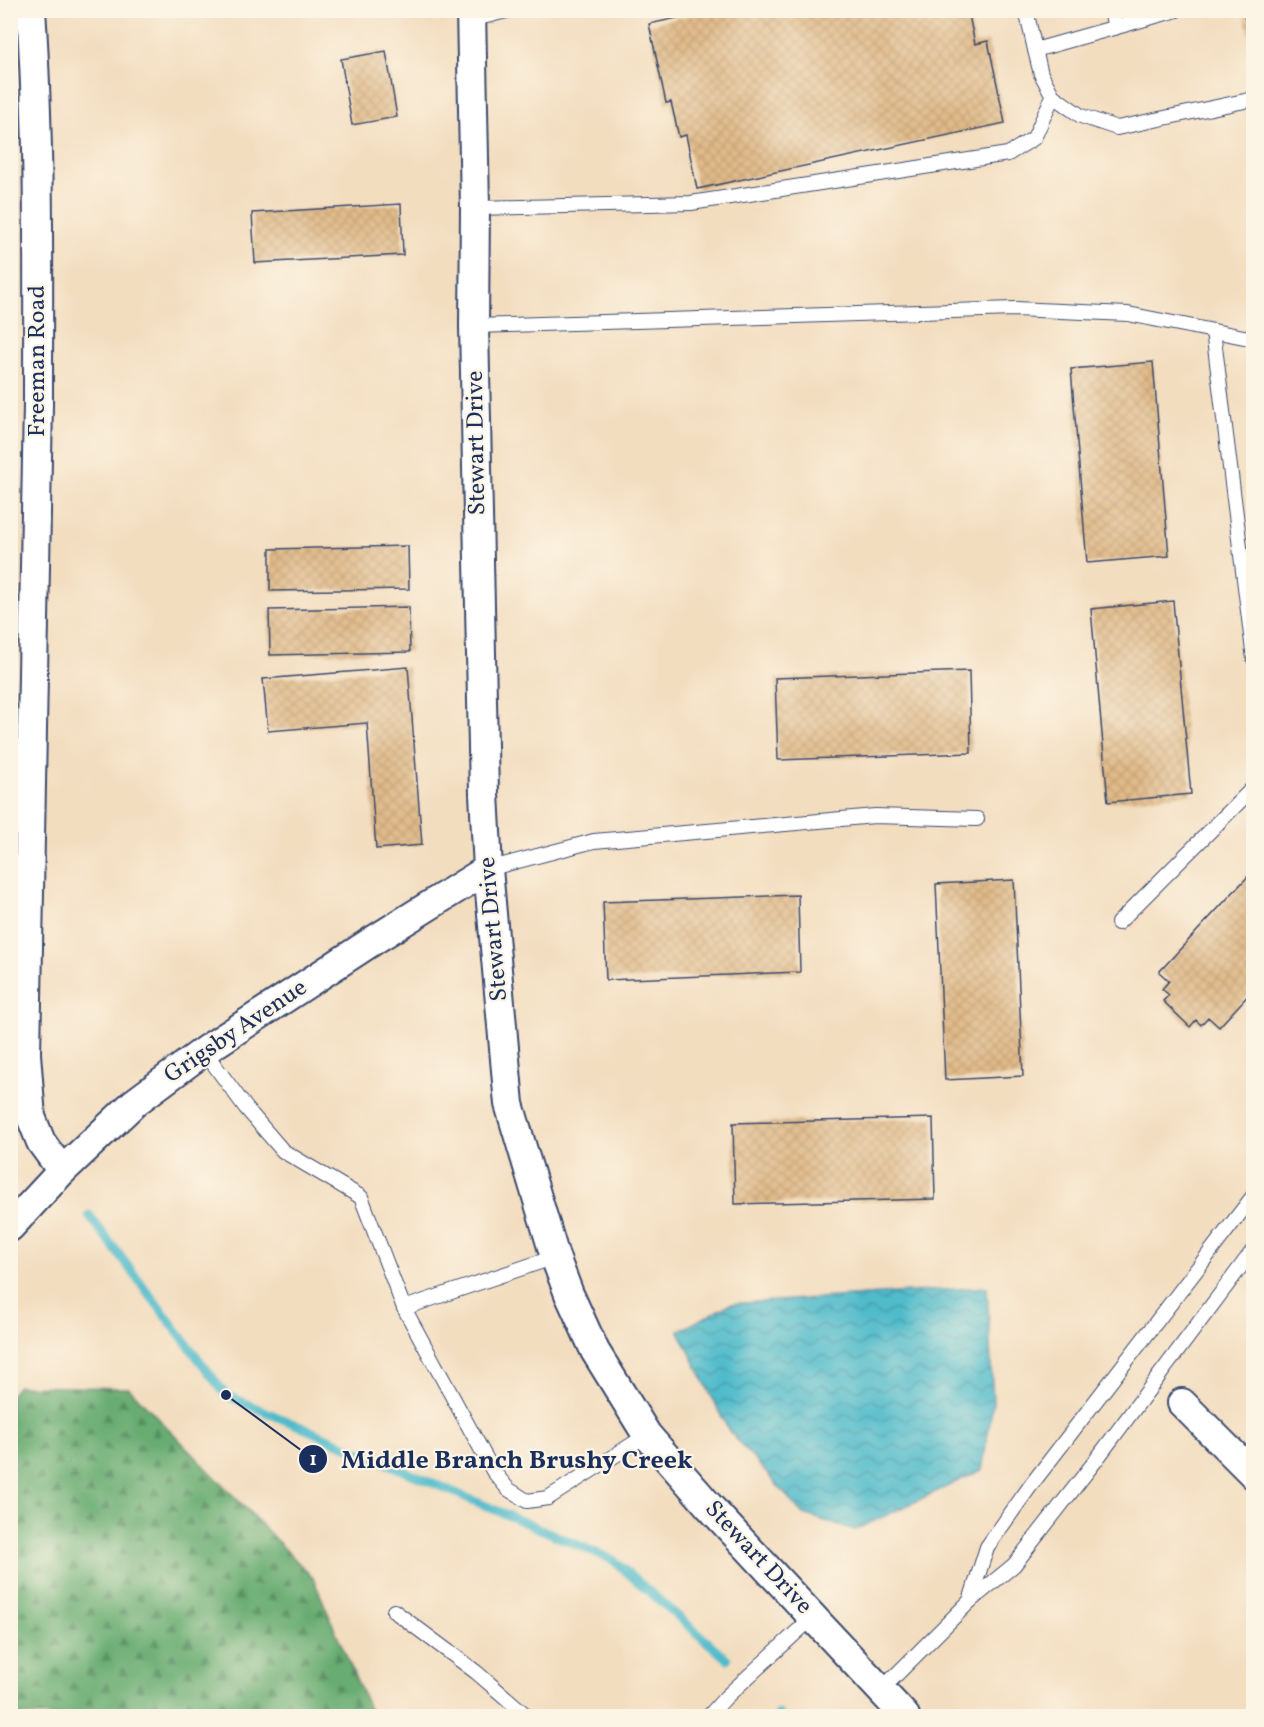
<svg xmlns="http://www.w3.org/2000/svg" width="1264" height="1727" font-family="Vollkorn,serif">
  <defs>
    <pattern id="forest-firs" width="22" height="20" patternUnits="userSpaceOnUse" patternTransform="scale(1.5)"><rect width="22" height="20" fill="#67ac71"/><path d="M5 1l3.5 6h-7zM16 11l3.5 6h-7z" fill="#548c60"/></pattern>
    <pattern id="water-waves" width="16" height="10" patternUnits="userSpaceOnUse" patternTransform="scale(1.5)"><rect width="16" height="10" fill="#50bbcb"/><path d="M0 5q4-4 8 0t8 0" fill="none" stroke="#4298a8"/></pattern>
    <pattern id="building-cross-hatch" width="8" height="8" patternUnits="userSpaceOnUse" patternTransform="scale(1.5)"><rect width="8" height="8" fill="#e1ba88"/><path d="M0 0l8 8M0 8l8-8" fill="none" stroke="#c0a078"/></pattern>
  </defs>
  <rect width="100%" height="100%" fill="#fcf5e5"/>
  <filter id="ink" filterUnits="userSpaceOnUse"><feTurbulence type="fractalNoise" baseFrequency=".0167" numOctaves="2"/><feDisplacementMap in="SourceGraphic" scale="12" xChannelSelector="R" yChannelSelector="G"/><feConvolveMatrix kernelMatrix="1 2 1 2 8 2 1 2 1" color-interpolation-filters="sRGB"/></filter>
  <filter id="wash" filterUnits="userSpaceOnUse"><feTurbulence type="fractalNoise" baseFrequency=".008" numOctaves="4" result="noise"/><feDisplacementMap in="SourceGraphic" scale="24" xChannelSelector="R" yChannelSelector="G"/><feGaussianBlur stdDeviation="1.35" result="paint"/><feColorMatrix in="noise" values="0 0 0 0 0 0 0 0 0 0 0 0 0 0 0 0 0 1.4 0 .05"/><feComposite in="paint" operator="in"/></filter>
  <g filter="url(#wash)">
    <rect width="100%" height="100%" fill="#f3ddbf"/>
    <!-- forest -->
    <polygon fill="url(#forest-firs)" stroke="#416e68" stroke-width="1.5" points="18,1386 129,1388 313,1578 372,1716 11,1716 10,1395"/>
    <!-- water -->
    <polygon fill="url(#water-waves)" stroke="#367594" stroke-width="1.5" points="987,1287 993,1403 982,1470 855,1530 803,1514 729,1431 679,1331 730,1304"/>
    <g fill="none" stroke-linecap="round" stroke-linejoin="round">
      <!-- stream -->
      <g stroke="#50bbcb" stroke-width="9">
        <polyline points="89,1215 226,1395 613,1560 727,1659"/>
        <polyline points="778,1714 780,1716"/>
      </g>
    </g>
    <g id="blocks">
      <!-- building -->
      <g fill="url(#building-cross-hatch)">
        <polygon points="714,10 968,10 975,44 988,41 1005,123 697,189 686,135 679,137 671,102 666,103 649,24"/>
        <polygon points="1243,10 1254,10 1254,37 1250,38"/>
        <polygon points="386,51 397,117 352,125 341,59"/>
        <polygon points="401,204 403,255 255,263 252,213"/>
        <polygon points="1153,362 1169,556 1087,563 1071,369"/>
        <polygon points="408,546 409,589 270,591 270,549"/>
        <polygon points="1173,601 1191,794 1108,802 1091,609"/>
        <polygon points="409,607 410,652 270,655 269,610"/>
        <polygon points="408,667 422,845 376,849 367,723 268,731 263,679"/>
        <polygon points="969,671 971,753 778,760 775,678"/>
        <polygon points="1254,870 1254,989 1219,1027 1208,1017 1201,1025 1196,1020 1190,1027 1163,1001 1169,995 1162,989 1169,981 1159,972"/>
        <polygon points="1014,880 1023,1076 945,1080 936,884"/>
        <polygon points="798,895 800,972 606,980 603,902"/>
        <polygon points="933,1118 935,1199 735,1204 733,1123"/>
      </g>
    </g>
  </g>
  <g filter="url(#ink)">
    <use href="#blocks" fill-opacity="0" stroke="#3b496d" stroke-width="1.5"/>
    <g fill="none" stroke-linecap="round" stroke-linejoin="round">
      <defs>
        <g id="service">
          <polyline points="1026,10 1035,50 1177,10"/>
          <polyline points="1111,10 1115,28"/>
          <polyline points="471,20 510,10"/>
          <polyline points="1035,50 1041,74 1053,96 1081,116 1117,128 1254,99"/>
          <polyline points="475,208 691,203 1008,154 1034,138 1053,96"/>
          <polyline points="474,326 1015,309 1128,314 1254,339"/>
          <polyline points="1213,331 1254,659"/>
          <polyline points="488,869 594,841 875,816 977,819"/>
          <polyline points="1118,923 1254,787"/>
          <polyline points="204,1051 246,1108 283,1151 361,1197 404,1308 493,1471 508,1489 527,1501 548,1498 647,1435"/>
          <polyline points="404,1308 555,1257"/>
          <polyline points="970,1601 1014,1565 1093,1464 1254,1249"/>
          <polyline points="394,1611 476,1672 527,1716"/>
          <polyline points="881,1690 970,1601 987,1547 1031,1485 1254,1195"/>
          <polyline points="709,1716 726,1697 813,1617"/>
        </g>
        <g id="minor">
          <path d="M31,10c9,131 7,263 7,394 -2,216 -7,433 -12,650l5,63 10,25 21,29"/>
          <polyline points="471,10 475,208 474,326 484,794 488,869 509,1104 555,1257 569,1294 595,1351 647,1435 709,1506 905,1716"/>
          <polyline points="10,1227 62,1171 134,1103 204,1051 374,940 488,869"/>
          <polyline points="1182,1403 1254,1475"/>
        </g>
        <polyline id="secondary" points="10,13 22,10"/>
      </defs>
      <!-- service casing -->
      <use href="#service" stroke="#3b496d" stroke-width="16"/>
      <!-- minor casing -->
      <use href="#minor" stroke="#3b496d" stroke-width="32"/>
      <!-- secondary casing -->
      <use href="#secondary" stroke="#3b496d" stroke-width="36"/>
      <!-- service -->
      <use href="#service" stroke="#fff" stroke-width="14"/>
      <!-- minor -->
      <use href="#minor" stroke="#fff" stroke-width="28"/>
      <!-- secondary -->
      <use href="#secondary" stroke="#fff" stroke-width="33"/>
    </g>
  </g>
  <g text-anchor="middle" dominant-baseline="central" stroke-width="4.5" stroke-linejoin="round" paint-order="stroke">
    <!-- street labels -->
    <g font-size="24" fill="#1b2f5e" stroke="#fcf5e5">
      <text transform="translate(38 361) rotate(-90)">Freeman Road</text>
      <text transform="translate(477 443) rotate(-91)">Stewart Drive</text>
      <text transform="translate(494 929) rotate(-95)">Stewart Drive</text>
      <text transform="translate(236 1032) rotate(-34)">Grigsby Avenue</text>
      <text transform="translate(758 1558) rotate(47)">Stewart Drive</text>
    </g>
  </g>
  <!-- callouts -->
  <path fill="none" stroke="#1b2f5e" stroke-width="2" d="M226 1395L313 1459"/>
  <g fill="#1b2f5e" stroke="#fcf5e5" stroke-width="2">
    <circle cx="226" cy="1395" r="6"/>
    <circle cx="313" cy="1459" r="15"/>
  </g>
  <g font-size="18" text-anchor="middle" font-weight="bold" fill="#fff">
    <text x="313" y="1465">1</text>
  </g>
  <g font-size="26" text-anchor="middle" font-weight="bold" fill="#1b2f5e" stroke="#fcf5e5" stroke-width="4.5" stroke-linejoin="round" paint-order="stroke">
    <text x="517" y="1468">Middle Branch Brushy Creek</text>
  </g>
  <!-- margin -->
  <rect width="1264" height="1727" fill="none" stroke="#fcf5e5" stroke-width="36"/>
</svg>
